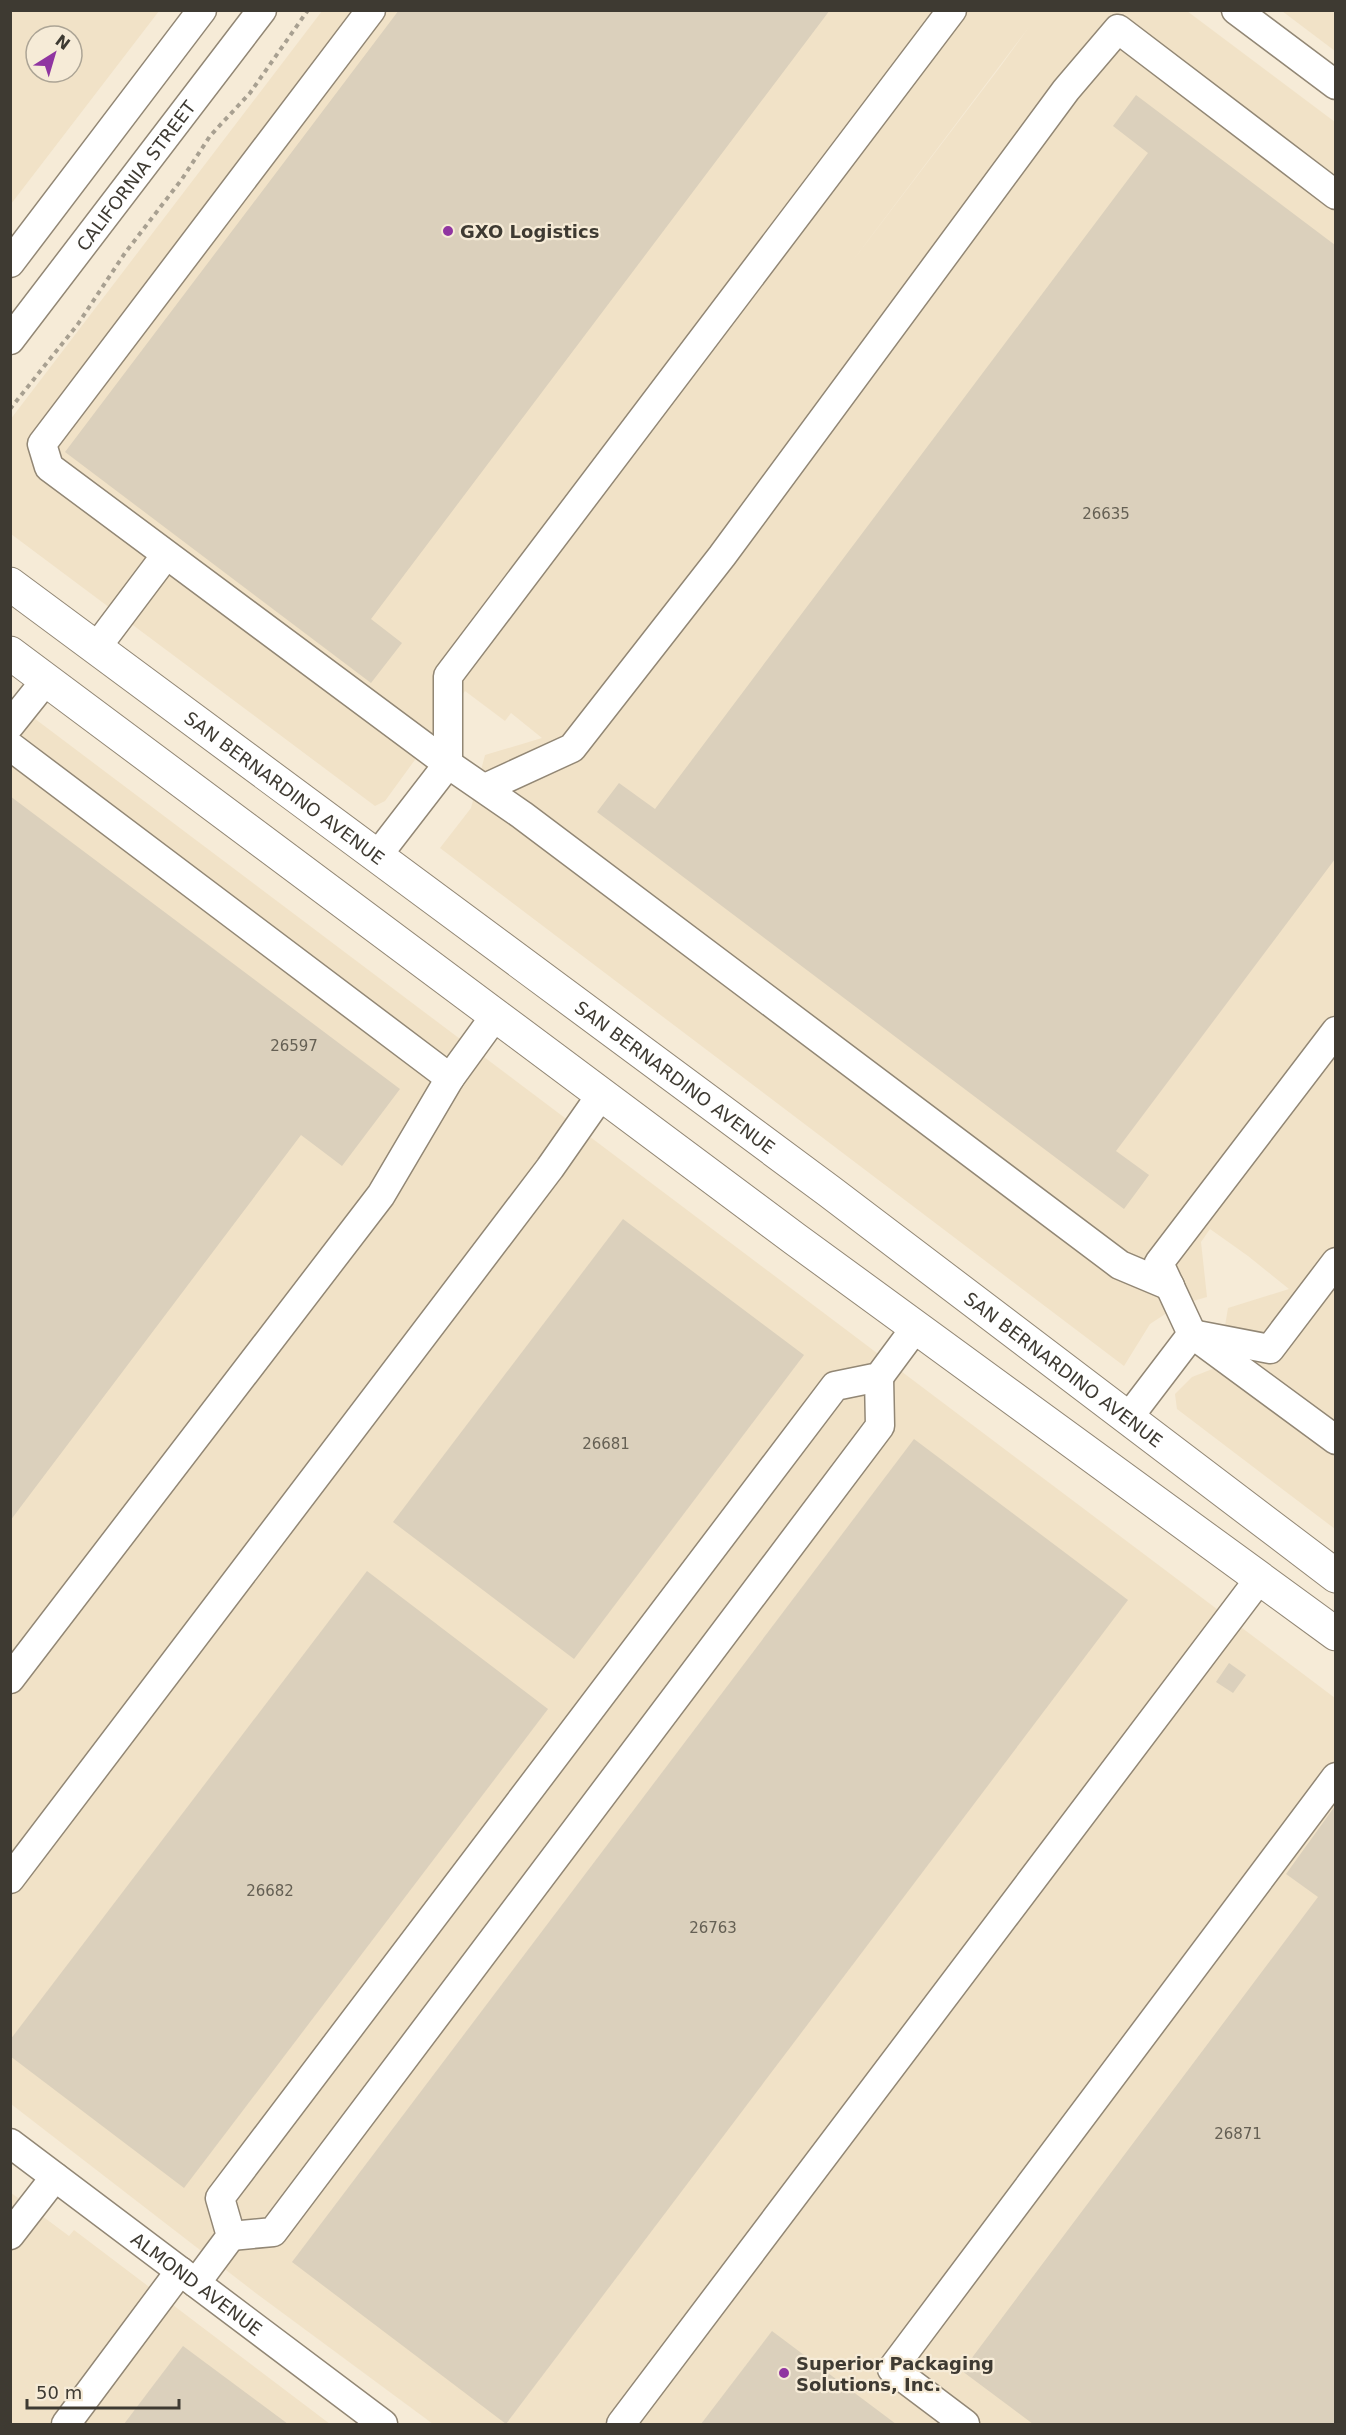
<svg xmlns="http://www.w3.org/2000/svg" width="1346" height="2435" font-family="'DejaVu Sans',sans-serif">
  <rect width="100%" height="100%" fill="#f6ebd7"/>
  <!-- built -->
  <g fill="#f1e2c7" fill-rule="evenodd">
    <path d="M11,10l148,1 -148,193 -1,-193zM36,36h36v36h-36z"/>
    <path d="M322,11h865l148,111v1407l-158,-120 -2,-15 17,-17 23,-9 8,-30 5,-30 61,-19 -41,-33 -38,-27 -9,13 6,55 -28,8 -29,19 -26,42 -684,-518 31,-40 14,-53 57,-17 -31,-25 -6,8 -40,-30 -80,110 -10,5 -364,-272 -1,-114zM1029,27l-29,40 -152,200z"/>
    <polygon points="1282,11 1335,11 1335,51"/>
    <polygon points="10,700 1335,1698 1335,2424 433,2424 257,2294 11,2104"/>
    <polygon points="10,2192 69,2236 74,2230 330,2424 11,2424"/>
  </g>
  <!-- building -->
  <g fill="#dbd0bc">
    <polygon points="399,10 830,10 371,619 402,643 371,683 65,452"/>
    <polygon points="1136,95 1335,245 1335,859 1116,1151 1149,1175 1124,1209 597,812 619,783 655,809 1148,153 1113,126"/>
    <polygon points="10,796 400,1089 342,1166 301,1135 10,1521"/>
    <polygon points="623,1219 804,1355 574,1659 393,1522"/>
    <polygon points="914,1439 1128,1600 506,2424 292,2262"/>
    <polygon points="367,1571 548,1709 184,2188 10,2056 10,2040"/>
    <polygon points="1229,1663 1246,1675 1233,1693 1216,1682"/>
    <polygon points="1335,1806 1335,2424 1033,2424 962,2371 1318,1897 1286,1874"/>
    <polygon points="772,2331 896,2424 701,2424"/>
    <polygon points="183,2346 288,2424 124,2424"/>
  </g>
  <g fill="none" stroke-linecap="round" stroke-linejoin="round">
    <defs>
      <g id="minor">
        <polyline points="371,10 42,444 49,467 448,764 522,815 1120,1265 1170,1286"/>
        <polyline points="1236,10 1336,85"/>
        <polyline points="10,263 202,10"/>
        <path id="s1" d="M10,340l252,-330"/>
        <polyline points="96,648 166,555"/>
        <polyline points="10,725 46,680"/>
        <polyline points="10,746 450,1078"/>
        <polyline points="485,788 572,748 722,556 1066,90 1118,29 1336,195"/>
        <polyline points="377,856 448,764 448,676 952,10"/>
        <polyline points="1336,1031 1159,1263 1192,1334 1336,1440"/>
        <polyline points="1197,1335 1270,1349 1336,1262"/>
        <polyline points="1128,1418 1192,1334"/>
        <polyline points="10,1679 381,1195 450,1078 495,1016"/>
        <polyline points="10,1879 550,1168 601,1095"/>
        <path id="s2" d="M10,2143l373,281"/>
        <polyline points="10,2235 55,2177"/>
        <polyline points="231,2236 273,2232 880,1426 879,1377"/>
        <polyline points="196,2283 231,2236 220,2198 835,1386 879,1377 916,1327"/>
        <polyline points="66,2424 180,2271"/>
        <polyline points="621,2424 1260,1578"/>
        <polyline points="965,2424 892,2369 1336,1777"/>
      </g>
      <g id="major">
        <path id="s3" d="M10,584l819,607 507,385"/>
        <polyline points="10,653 795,1239 1336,1634"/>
      </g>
    </defs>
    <!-- minor casing -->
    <use href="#minor" stroke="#928775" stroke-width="31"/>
    <!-- major casing -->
    <use href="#major" stroke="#928775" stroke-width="35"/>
    <!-- path -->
    <polyline stroke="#a8a091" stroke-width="4" stroke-dasharray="4.5 4.5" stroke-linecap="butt" points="10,409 78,324 125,253 182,179 210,136 250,93 308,10"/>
    <!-- minor -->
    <use href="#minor" stroke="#fff" stroke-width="28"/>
    <!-- major -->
    <use href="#major" stroke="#fff" stroke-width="33"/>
  </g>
  <!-- markers -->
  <g fill="#9035a1" stroke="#f6ebd7" stroke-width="2">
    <circle cx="448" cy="231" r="6"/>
    <circle cx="784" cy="2373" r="6"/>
  </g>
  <g text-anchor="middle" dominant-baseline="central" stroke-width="4.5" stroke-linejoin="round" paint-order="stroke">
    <!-- number labels -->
    <g font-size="15" fill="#656054">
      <text x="1106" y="514">26635</text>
      <text x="294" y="1046">26597</text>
      <text x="606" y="1444">26681</text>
      <text x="270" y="1891">26682</text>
      <text x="713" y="1928">26763</text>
      <text x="1238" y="2134">26871</text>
    </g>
    <!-- street labels -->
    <g font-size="18" fill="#3e3a32" stroke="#f6ebd7">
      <text stroke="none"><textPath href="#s1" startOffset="207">CALIFORNIA STREET</textPath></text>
      <text stroke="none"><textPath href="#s3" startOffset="342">SAN BERNARDINO AVENUE</textPath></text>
      <text stroke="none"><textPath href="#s3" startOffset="828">SAN BERNARDINO AVENUE</textPath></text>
      <text stroke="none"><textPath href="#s3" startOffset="1314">SAN BERNARDINO AVENUE</textPath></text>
      <text stroke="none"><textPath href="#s2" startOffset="234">ALMOND AVENUE</textPath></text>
    </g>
    <!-- poi labels -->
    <g font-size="18" font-weight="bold" fill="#3e3a32" stroke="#f6ebd7" text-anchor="start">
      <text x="460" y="231">GXO Logistics</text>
      <text x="796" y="2363">Superior Packaging<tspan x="796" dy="21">Solutions, Inc.</tspan></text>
    </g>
  </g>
  <!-- border -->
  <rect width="1346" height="2435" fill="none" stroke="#3e3a32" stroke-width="24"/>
  <!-- north arrow -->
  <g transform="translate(54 54) rotate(37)"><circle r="28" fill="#f6ebd7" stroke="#aca495" stroke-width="1.5"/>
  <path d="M0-4.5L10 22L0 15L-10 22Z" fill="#9035a1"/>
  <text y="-9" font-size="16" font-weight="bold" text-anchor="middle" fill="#3e3a32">N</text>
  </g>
  <!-- scale -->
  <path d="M27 2399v9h152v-9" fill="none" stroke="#3e3a32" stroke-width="3"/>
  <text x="36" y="2399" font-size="18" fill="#3e3a32" stroke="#f6ebd7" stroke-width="4.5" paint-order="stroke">50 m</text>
</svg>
